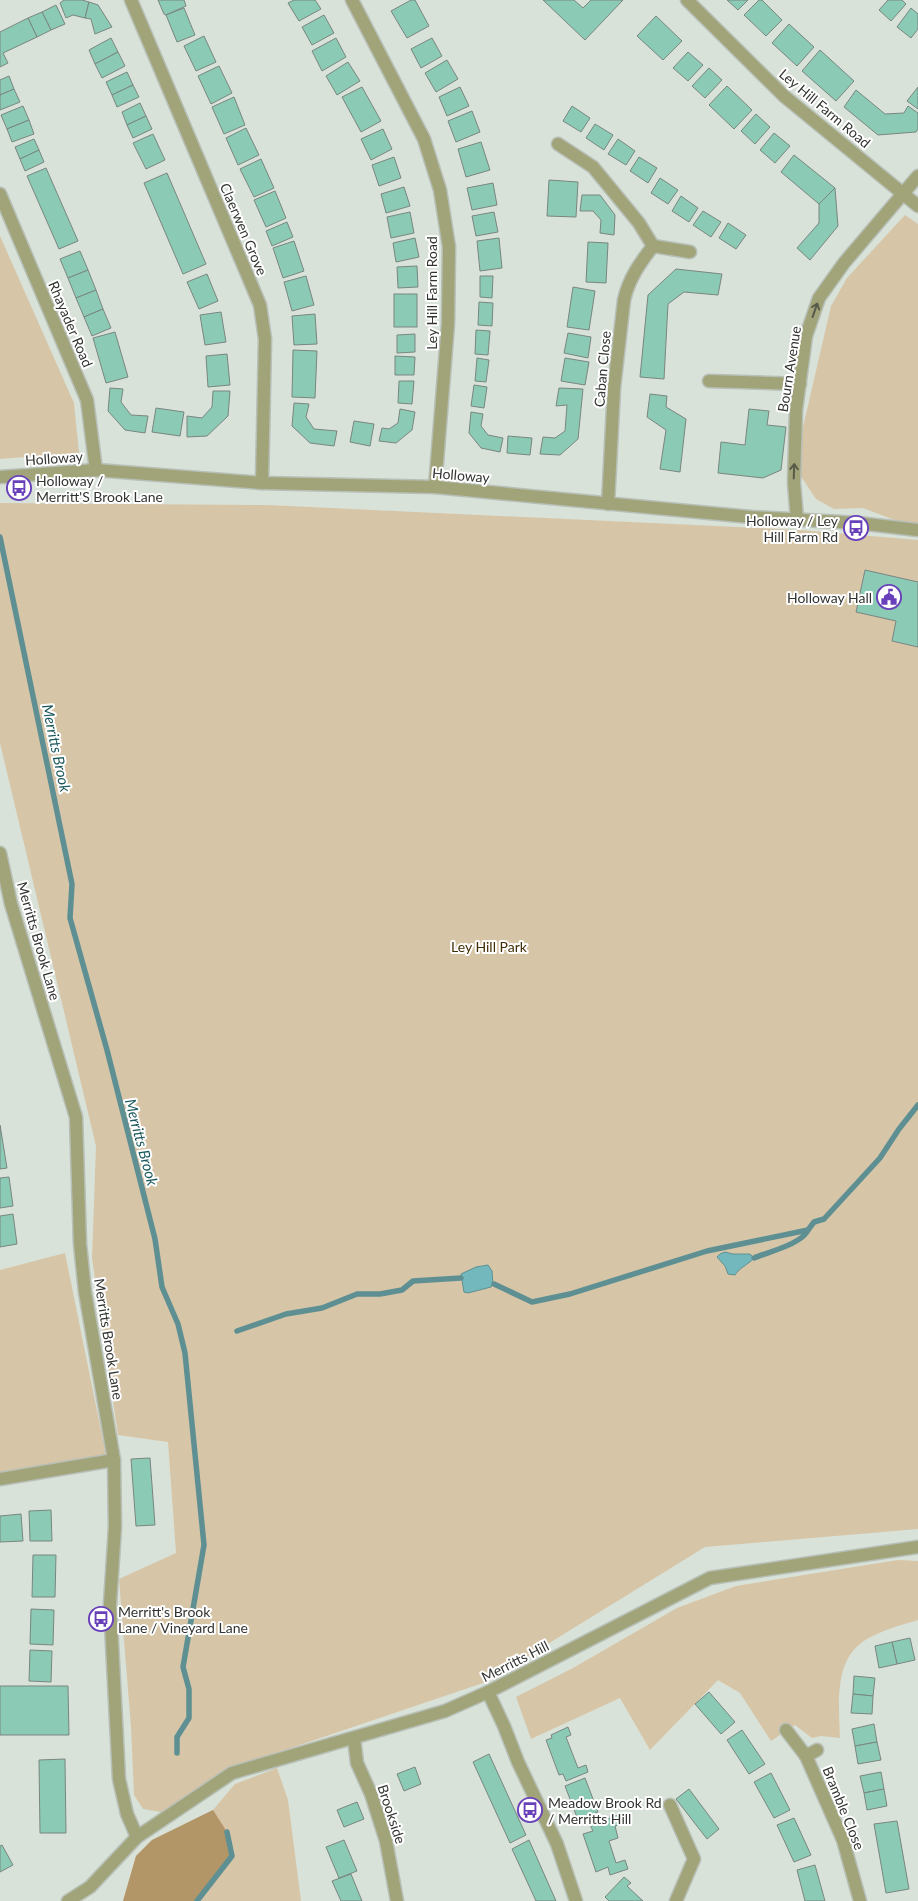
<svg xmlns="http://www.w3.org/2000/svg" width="918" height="1901" font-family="Lato,sans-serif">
  <rect width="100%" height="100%" fill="#d9e2d8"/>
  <!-- green -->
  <g fill="#d7c5a8">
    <polygon points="905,215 918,224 918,529 863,508 834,509 816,499 794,466 831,306 847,278"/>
    <polygon points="0,236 74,403 79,453 0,459"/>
    <polygon points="0,503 267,505 799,530 918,540 918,1529 705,1547 486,1682 226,1770 161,1812 143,1809 134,1795 131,1727 119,1579 176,1553 168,1442 118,1435 92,1258 96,1146 0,743"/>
    <polygon points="65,1253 106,1455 0,1473 0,1270"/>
    <path d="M898,1560l20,1v59c-17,5 -35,10 -51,19 -34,19 -28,66 -27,99l-19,-2 -9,2 -17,-13 -24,16 -31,-48 -22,-13 -68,70 -30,-52 -89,41 -15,-42 57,-29 104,-60 59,-22z"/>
    <polygon points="277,1768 288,1800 301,1901 123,1901 136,1856 152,1840 213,1810 235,1784"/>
  </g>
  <!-- forest -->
  <polygon fill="#b29668" points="213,1810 227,1832 232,1856 197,1901 123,1901 136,1856 152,1840"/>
  <!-- water -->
  <g fill="#72b8bd" stroke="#5e9093">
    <path d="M725,1252l8,2h17l4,4c-6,7 -14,9 -19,17l-7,-1 -3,-8 -8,-9 3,-3z"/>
    <polygon points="488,1265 492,1271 493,1284 491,1287 468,1293 464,1292 461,1274 476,1267"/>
  </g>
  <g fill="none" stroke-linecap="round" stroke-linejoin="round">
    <!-- stream -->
    <g stroke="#5e9093" stroke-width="5.5">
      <polyline points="0,537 72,884 70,918 107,1050 155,1239 162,1287 178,1324 185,1353 204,1545 183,1667 189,1689 189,1718 177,1737 177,1753"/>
      <path d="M754,1258c14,-6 48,-14 54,-28"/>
      <polyline points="494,1284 532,1302 570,1294 707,1251 808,1230 814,1222 824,1219 880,1158 899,1129 918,1105"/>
      <polyline points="237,1331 286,1314 322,1308 357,1294 380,1294 402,1290 413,1281 461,1278"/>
      <polyline points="197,1901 232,1856 227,1832"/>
    </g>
  </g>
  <!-- building -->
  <g fill="#8bcab5" stroke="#798681">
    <polygon points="64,0 82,0 89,2 85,18 73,15 66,18 60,3"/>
    <polygon points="158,0 184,0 186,6 166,15 164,14"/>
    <polygon points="294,0 315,0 321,9 299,21 288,3"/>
    <polygon points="411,0 415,0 429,26 407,38 391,11"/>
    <polygon points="543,0 574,0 583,8 591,0 623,0 585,40"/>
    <polygon points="727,0 748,0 738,10"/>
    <polygon points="759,0 762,0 782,20 766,36 744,15"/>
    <polygon points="888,0 902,0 906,4 891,21 879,10"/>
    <polygon points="89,2 98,5 112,27 95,34 91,19 85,18"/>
    <polygon points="56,5 65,24 51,30 42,12"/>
    <polygon points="184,8 195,35 177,42 166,15"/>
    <polygon points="911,8 918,14 918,29 911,38 897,27"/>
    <polygon points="42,12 51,30 37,37 28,18"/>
    <polygon points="324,15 334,33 312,45 302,27"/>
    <polygon points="656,16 682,41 663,60 637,36"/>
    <polygon points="28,18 37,37 3,53 8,63 0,67 0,32"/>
    <polygon points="789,24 814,47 797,66 772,43"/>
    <polygon points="204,36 216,62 196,71 184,46"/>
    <polygon points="111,38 118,52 95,64 89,50"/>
    <polygon points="336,38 346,57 322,71 312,51"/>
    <polygon points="432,38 442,56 421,68 411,49"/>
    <polygon points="820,50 854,81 836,101 802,71"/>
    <polygon points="118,52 125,66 102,78 95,64"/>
    <polygon points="688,52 703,65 688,81 673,68"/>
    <polygon points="447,60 458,79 436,92 425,73"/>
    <polygon points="348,62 360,81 337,95 326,76"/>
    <polygon points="219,66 232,93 211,104 198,76"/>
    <polygon points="709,68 722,80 705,98 692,86"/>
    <polygon points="127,72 133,85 112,95 106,82"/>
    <polygon points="9,76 14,89 0,95 0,80"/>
    <polygon points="133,85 139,97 117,107 112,95"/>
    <polygon points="727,86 752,110 734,129 709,105"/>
    <polygon points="362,87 381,121 361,132 342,97"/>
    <polygon points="460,87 469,106 447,116 439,97"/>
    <polygon points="918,87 918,109 907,101"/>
    <polygon points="14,89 20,102 0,110 0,95"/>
    <polygon points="856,90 885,114 904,113 908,106 918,113 918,129 916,132 878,135 844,107"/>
    <polygon points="234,97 245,125 224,134 212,107"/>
    <polygon points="140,103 146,116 127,125 122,112"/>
    <polygon points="23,106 29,120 7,129 1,115"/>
    <polygon points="572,106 590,118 581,132 563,121"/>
    <polygon points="472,111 480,132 456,142 448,121"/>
    <polygon points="756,114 770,127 755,144 741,131"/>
    <polygon points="146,116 152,129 133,138 127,125"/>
    <polygon points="29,120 34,134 12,142 7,129"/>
    <polygon points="595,124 613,135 604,150 586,138"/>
    <polygon points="246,128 259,155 238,165 226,138"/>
    <polygon points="383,129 392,149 371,160 361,139"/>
    <polygon points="774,133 790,146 775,163 760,150"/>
    <polygon points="153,134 165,160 146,169 133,143"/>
    <polygon points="34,139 39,150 20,159 15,147"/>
    <polygon points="618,139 635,151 626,165 608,154"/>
    <polygon points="481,142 490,170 466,177 458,149"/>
    <polygon points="39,150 44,162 25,171 20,159"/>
    <polygon points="794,155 835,188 819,204 781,172"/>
    <polygon points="394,157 401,178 379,186 372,165"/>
    <polygon points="639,157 657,168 648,183 630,171"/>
    <polygon points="261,159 274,188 254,197 240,169"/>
    <polygon points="46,168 78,241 59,249 27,176"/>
    <polygon points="167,173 206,264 183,274 144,183"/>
    <polygon points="660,178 678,190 668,204 651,193"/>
    <polygon points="549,180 578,182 576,217 547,216"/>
    <polygon points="493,183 497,205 472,210 467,188"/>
    <polygon points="404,187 410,206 386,213 381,194"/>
    <polygon points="835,188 838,226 810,260 797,248 819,223 819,204"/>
    <polygon points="275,191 286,218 266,227 254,200"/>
    <polygon points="582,195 600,195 615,215 614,235 600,233 601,220 593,211 580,211"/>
    <polygon points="681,196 698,208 689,222 672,211"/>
    <polygon points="703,211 721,222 711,237 693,225"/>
    <polygon points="410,212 414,233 391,238 387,217"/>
    <polygon points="494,212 498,232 476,236 472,216"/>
    <polygon points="287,222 293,237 272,246 266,231"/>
    <polygon points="728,223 746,235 736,249 719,238"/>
    <polygon points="415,238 419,257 396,262 393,243"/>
    <polygon points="499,238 502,268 480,271 477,241"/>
    <polygon points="294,241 304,271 283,278 273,248"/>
    <polygon points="588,242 608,243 606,283 586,282"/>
    <polygon points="80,251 88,270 68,278 60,259"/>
    <polygon points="417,266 418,287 398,288 397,267"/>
    <polygon points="676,269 722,274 718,295 684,292 668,304 664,379 640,377 648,295"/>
    <polygon points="88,270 96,290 76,298 68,278"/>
    <polygon points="207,274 218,301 199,309 187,282"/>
    <polygon points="306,276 314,305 292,311 284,282"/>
    <polygon points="480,276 493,276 492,298 480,297"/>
    <polygon points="573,287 595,291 589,330 567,327"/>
    <polygon points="96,290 103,309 84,317 76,298"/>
    <rect x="394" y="294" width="23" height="33"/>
    <polygon points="479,302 493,303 492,326 478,325"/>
    <polygon points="103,309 111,328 92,336 84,317"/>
    <polygon points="221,312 226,342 205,345 200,315"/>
    <polygon points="315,314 317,344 294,345 292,316"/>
    <polygon points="476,330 490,331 488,355 475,354"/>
    <polygon points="115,332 128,377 106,383 93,338"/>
    <polygon points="568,333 591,337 588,358 564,353"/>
    <polygon points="415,334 415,352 397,353 397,335"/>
    <polygon points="293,350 317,351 315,398 292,397"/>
    <polygon points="227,354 230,385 208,387 206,356"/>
    <polygon points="395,356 415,357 414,375 395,375"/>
    <polygon points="477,358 489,360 486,382 475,381"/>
    <polygon points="565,358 589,362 585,385 561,381"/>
    <polygon points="399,381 414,381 412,404 398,403"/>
    <polygon points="474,385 487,387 484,408 471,406"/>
    <polygon points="110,388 123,389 121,402 131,415 148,416 145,433 125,430 108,411"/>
    <polygon points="559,388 583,389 578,439 560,455 540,454 543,437 555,438 565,431 567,405 556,406"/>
    <polygon points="213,391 230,391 228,416 207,436 187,437 187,416 202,418 212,407"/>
    <polygon points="650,394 667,396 666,407 686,419 680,472 660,469 666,430 647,417"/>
    <polygon points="294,403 309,404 306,417 314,429 337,431 334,446 310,443 292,426"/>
    <polygon points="156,408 184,412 180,436 152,432"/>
    <polygon points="400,409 415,412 412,430 396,443 379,441 382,428 389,429 398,423"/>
    <polygon points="749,409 769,411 767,425 786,427 781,470 763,478 718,473 721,442 745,445"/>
    <polygon points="471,412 483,414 481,426 488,435 503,438 500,452 481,448 469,433"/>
    <polygon points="354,421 374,424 370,446 350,442"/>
    <polygon points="508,436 532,438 530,455 507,453"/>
    <polygon points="865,570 918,582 918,647 892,641 896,621 856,612"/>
    <polygon points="0,1125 7,1168 0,1169"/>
    <polygon points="9,1177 13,1206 0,1208 0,1178"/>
    <polygon points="13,1214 17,1244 0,1247 0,1216"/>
    <polygon points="150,1458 155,1525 136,1526 131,1459"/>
    <polygon points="51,1510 52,1541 30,1541 29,1511"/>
    <polygon points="21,1514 23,1541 0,1542 0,1516"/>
    <polygon points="33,1555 56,1555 55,1597 32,1597"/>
    <polygon points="31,1609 54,1610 53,1645 30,1644"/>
    <polygon points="910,1638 915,1660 897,1664 892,1642"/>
    <polygon points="892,1642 897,1664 879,1668 875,1646"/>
    <polygon points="30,1650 52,1651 51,1682 29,1681"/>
    <polygon points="854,1676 875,1678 873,1696 853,1694"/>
    <polygon points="0,1686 68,1686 69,1735 0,1735"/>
    <polygon points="709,1692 735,1722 721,1734 695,1704"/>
    <polygon points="853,1694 873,1696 872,1714 851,1713"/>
    <polygon points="874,1724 877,1742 855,1746 852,1729"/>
    <polygon points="568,1727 571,1735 566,1737 578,1768 586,1765 588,1772 566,1781 563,1774 559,1775 546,1740 552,1738 551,1735"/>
    <polygon points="742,1730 765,1764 749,1774 727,1740"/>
    <polygon points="877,1742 881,1760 858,1764 855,1746"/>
    <polygon points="489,1754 526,1835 510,1843 473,1762"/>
    <polygon points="65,1759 66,1833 40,1833 39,1760"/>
    <polygon points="415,1767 421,1784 404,1791 397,1774"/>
    <polygon points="881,1772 884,1789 864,1793 860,1776"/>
    <polygon points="771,1773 790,1810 774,1818 754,1782"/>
    <polygon points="585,1778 598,1812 578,1820 565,1786"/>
    <polygon points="689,1789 719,1829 707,1839 676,1799"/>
    <polygon points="884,1789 887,1806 867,1810 864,1793"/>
    <polygon points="357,1802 364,1819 344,1827 337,1810"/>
    <polygon points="618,1815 621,1824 615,1826 618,1838 609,1841 616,1863 625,1860 628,1869 610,1875 608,1867 596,1872 583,1834 593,1831 590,1825"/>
    <polygon points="794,1818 811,1855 794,1862 777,1825"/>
    <polygon points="897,1821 909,1889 886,1893 874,1824"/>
    <polygon points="344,1840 357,1871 339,1878 326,1847"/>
    <polygon points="529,1840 556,1901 536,1901 512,1849"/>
    <polygon points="2,1845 13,1865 0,1872 0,1846"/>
    <polygon points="815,1865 825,1901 805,1901 797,1870"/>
    <polygon points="351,1874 362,1901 341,1901 332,1881"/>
    <polygon points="624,1877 631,1883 627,1886 643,1901 609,1901 605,1897"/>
  </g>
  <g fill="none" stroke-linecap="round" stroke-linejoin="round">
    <defs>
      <g id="minor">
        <polyline points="131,0 260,305 265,339 262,483"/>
        <polyline points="352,0 424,139 440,190 449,247 448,324 435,487"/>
        <polyline points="687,0 784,96 918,206"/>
        <path d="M558,144l35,23 46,56 14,23c-13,17 -24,32 -29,54l-10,88 -6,116"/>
        <polyline points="0,194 87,400 96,470"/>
        <polyline points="653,246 690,252"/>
        <polyline points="709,381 800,384"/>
        <polyline points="0,477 96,470 262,483 435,487 751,517 858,523 918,530"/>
        <polyline points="797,519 794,483 796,410 806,336 819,298 844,263 918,176"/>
        <polyline points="0,853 11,904 76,1117 80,1244 85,1292 114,1460 115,1527 110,1604 119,1779 127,1814 137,1837"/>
        <polyline points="0,1479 114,1460"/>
        <polyline points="488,1692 504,1726 518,1762 557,1844 576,1901"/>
        <polyline points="786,1730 806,1756"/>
        <polyline points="354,1738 357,1763 371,1794 386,1841 397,1901"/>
        <polyline points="817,1750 806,1756 843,1840 860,1901"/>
        <polyline points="670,1805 694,1859 676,1901"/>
        <polyline points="68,1901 90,1887 137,1837 232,1773 445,1711 488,1692 710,1578 918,1547"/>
      </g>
    </defs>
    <!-- minor casing -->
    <use href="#minor" stroke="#b7bfb6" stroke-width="15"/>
    <!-- minor -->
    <use href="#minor" stroke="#a1a479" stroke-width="12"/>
  </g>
  <!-- one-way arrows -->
  <defs><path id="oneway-shaft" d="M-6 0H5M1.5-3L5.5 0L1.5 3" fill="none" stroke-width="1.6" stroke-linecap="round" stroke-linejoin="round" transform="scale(1.25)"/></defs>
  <g stroke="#585b4a">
    <use href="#oneway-shaft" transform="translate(815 310) rotate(-71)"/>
    <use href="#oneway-shaft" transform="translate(794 471) rotate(-88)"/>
  </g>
  <!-- icons -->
  <defs>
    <symbol id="bus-ring" viewBox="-11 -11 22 22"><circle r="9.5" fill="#fff" stroke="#6841ba" stroke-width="1.5"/><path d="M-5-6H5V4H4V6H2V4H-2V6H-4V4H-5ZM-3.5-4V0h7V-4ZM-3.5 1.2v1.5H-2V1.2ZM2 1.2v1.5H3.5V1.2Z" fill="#6841ba"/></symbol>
    <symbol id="civic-ring" viewBox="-11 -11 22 22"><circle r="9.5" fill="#fff" stroke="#6841ba" stroke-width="1.5"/><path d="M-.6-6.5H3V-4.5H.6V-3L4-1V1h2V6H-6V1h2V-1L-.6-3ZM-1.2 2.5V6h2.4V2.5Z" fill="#6841ba"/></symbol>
  </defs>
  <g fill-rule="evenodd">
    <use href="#bus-ring" x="5" y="474" width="28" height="28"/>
    <use href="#bus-ring" x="842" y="514" width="28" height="28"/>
    <use href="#civic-ring" x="875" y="583" width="28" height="28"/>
    <use href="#bus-ring" x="87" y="1605" width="28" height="28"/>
    <use href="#bus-ring" x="516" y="1796" width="28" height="28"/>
  </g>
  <g text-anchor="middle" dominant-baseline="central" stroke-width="4" stroke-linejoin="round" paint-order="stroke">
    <!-- street labels -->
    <g font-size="14" fill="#313430" stroke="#fff">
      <text transform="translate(825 108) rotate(40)">Ley Hill Farm Road</text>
      <text transform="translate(244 229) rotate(67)">Claerwen Grove</text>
      <text transform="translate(431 293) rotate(-90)">Ley Hill Farm Road</text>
      <text transform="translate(71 324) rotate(67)">Rhayader Road</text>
      <text transform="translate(602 369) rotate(-85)">Caban Close</text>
      <text transform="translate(789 369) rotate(-81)">Bourn Avenue</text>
      <text transform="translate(54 458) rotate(-4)">Holloway</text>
      <text transform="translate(461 475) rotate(5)">Holloway</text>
      <text transform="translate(39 941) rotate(74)">Merritts Brook Lane</text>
      <text transform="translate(109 1339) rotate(81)">Merritts Brook Lane</text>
      <text transform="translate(515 1661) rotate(-27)">Merritts Hill</text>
      <text transform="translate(844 1808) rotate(68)">Bramble Close</text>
      <text transform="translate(392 1814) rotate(72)">Brookside</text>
    </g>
    <!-- poi labels -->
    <g font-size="14" fill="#313430" stroke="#fff" text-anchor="start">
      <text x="36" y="480">Holloway /<tspan x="36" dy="16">Merritt'S Brook Lane</tspan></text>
      <text x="838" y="520" text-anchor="end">Holloway / Ley<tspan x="838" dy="16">Hill Farm Rd</tspan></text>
      <text x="872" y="597" text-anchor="end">Holloway Hall</text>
      <text x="118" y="1611">Merritt's Brook<tspan x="118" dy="16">Lane / Vineyard Lane</tspan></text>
      <text x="548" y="1802">Meadow Brook Rd<tspan x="548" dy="16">/ Merritts Hill</tspan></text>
    </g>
    <!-- park labels -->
    <g font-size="14" fill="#412d05" stroke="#fff">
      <text x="489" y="946">Ley Hill Park</text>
    </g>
    <!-- water labels -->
    <g font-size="15" font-style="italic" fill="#1a575b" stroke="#fff">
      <text transform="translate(57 748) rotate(78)">Merritts Brook</text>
      <text transform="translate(142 1142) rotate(75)">Merritts Brook</text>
    </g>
  </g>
</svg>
